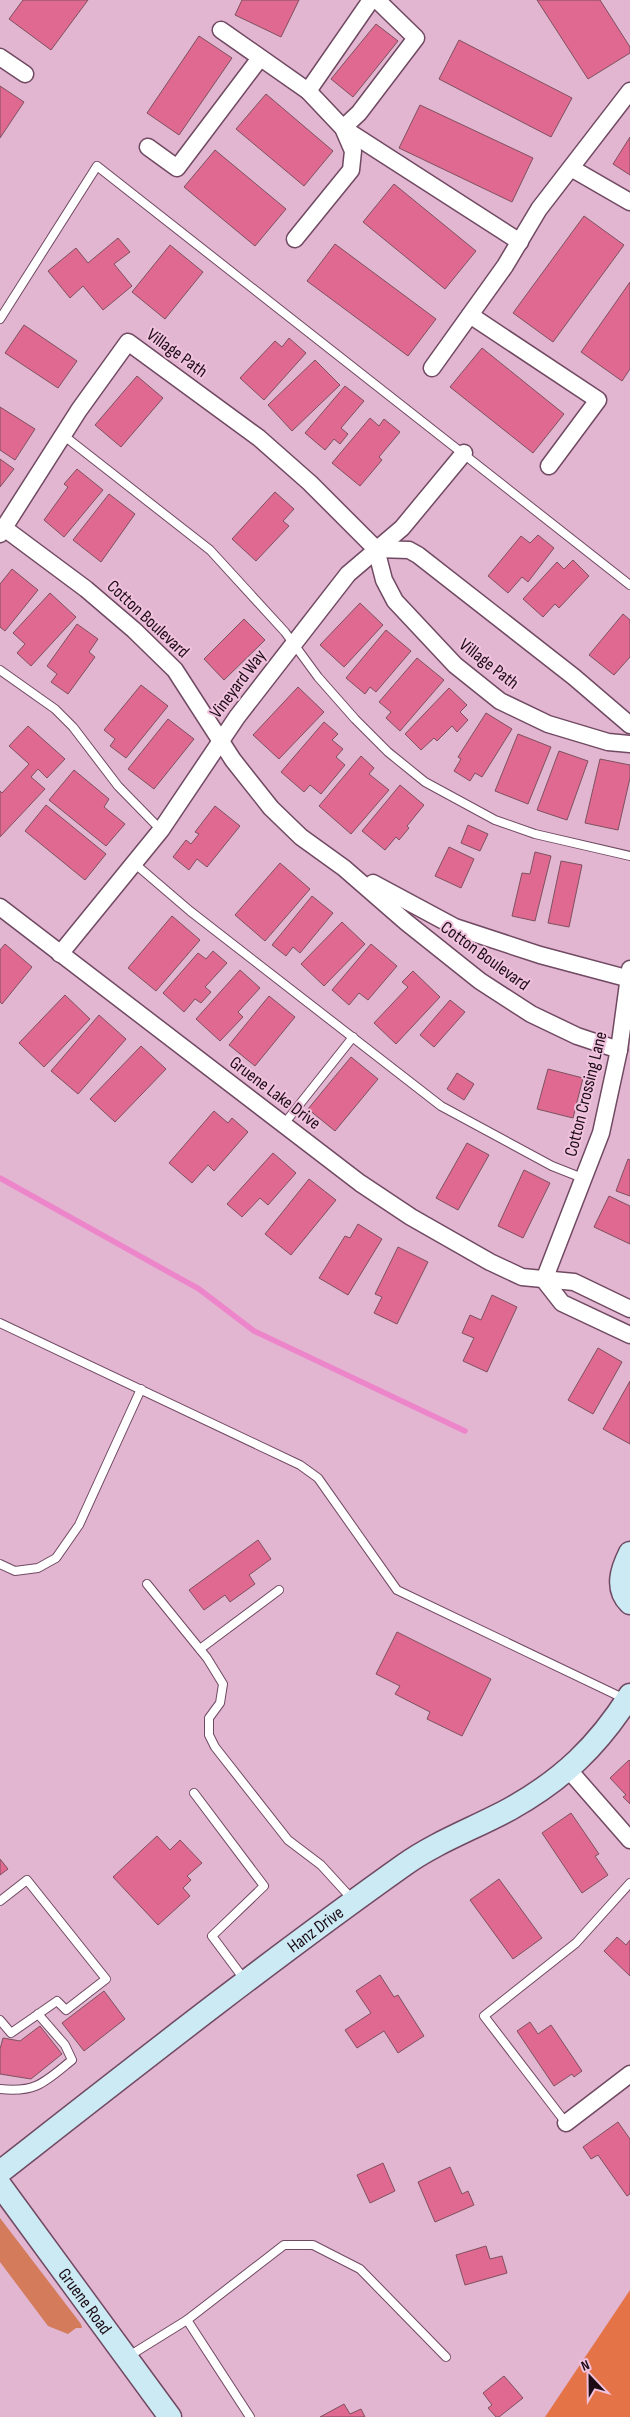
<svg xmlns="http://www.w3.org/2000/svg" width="630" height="2417" font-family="'Sofia Sans Condensed',sans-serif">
  <rect width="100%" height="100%" fill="#e2b5d1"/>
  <!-- green -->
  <polygon fill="#d37b5b" points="0,2218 81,2324 82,2328 76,2328 68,2334 48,2326 0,2262"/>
  <!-- forest -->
  <polygon fill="#e47348" points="630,2290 630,2417 545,2417"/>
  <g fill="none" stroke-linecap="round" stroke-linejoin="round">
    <!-- stream -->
    <polyline stroke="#ed85cb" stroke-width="5.5" points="0,1178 199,1289 254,1331 465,1431"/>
  </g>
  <!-- building -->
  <g fill="#df6991" stroke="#7e515e">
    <polygon points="23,0 88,0 51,50 9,19"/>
    <polygon points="242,0 299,0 281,37 235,15"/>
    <polygon points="537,0 600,0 630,47 630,53 588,79"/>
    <polygon points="376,24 398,41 353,97 331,79"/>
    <polygon points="199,36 232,58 179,135 147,113"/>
    <polygon points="459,40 572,98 551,137 439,79"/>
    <polygon points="0,86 24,102 0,138"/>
    <polygon points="266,94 333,151 304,186 236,129"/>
    <polygon points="420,105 533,158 512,202 399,148"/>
    <polygon points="630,137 630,175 613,164"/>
    <polygon points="215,150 286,209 255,246 184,187"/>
    <polygon points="394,184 476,251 445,289 363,222"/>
    <polygon points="584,216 624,245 553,342 513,313"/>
    <polygon points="118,238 130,252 114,264 132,286 103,310 83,286 70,298 48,271 76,248 88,263"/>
    <polygon points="335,244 436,319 408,356 307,281"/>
    <polygon points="170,245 203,272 165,319 132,292"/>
    <polygon points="630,282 630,369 622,381 581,352"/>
    <polygon points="24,325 77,361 58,388 5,353"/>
    <polygon points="289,338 306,353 264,400 240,378 275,341 282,347"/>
    <polygon points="482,348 564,414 533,453 450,387"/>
    <polygon points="315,360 340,385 292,431 268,405"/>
    <polygon points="137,376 163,398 121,447 95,425"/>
    <polygon points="345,386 364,401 341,428 348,434 340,444 334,439 325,450 305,433"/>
    <polygon points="0,407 35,429 15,460 0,450"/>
    <polygon points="370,418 379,426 384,419 400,432 379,457 382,460 360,486 332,463"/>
    <polygon points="0,459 14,469 0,487"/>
    <polygon points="77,469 103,490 64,537 44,520 68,487 64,484"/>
    <polygon points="275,492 294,509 283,521 289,526 256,561 232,539"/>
    <polygon points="109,494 135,514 101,562 73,540"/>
    <polygon points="538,535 554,548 528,582 522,577 508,593 488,576 521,536 530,543"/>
    <polygon points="573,560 589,576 559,608 555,604 543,617 523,599 557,562 564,569"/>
    <polygon points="12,569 38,590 5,631 0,627 0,584"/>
    <polygon points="50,593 76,617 31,666 17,653 25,644 13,633"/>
    <polygon points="360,603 383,625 344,667 320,645"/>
    <polygon points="623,614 630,620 630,657 614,675 589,655"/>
    <polygon points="244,619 265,640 224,680 204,659"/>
    <polygon points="77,624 98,639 89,652 95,657 68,694 51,682 57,674 47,666"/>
    <polygon points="386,630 411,651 376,692 370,687 365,694 346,678"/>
    <polygon points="417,658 444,680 400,731 386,718 391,712 379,702"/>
    <polygon points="141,685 168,706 126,758 110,746 115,739 104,730"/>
    <polygon points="298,687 324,712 279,759 253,735"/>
    <polygon points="449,688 467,705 460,712 468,720 457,732 452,726 437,741 434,738 421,750 405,734"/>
    <polygon points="486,713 512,729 482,777 475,773 470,781 454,771 461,759 458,757"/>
    <polygon points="168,719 194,739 154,789 128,769"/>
    <polygon points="324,722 338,734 332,740 343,749 336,757 345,765 321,794 310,785 304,792 281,772"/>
    <polygon points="28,726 65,759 47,778 38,769 31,777 45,789 0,837 0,791 2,793 29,764 9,746"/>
    <polygon points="518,734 551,747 528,804 495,791"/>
    <polygon points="559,751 588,761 567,820 537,810"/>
    <polygon points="361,756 374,768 369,774 389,790 351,834 319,806"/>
    <polygon points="600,759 630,765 630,778 618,830 585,823"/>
    <polygon points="74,770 109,799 104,807 125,824 106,846 49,800"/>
    <polygon points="400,785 424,805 407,826 409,828 399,840 396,837 385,850 362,831"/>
    <polygon points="46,805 106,854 85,880 25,831"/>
    <polygon points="215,806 240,826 207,867 197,859 189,870 173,857 186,840 191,844 199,834 195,832"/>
    <polygon points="468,825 488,834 480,851 461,843"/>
    <polygon points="449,847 474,859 461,888 435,876"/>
    <polygon points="535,852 551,856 535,921 512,916 522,873 530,874"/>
    <polygon points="561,861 582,865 569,927 548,923"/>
    <polygon points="280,863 310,889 265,941 235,915"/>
    <polygon points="312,896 333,913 300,953 293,947 286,956 272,945"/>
    <polygon points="172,916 200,940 156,991 128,968"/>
    <polygon points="342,922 365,944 324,986 301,964"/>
    <polygon points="5,944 32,967 2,1004 0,1002 0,950"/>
    <polygon points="371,944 397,966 368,1000 359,993 349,1005 332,990"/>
    <polygon points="213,951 227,963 205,987 211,992 201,1003 195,999 184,1012 163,993 198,953 206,959"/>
    <polygon points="240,970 260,988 238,1012 243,1017 220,1041 196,1019"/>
    <polygon points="413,971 440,997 396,1044 374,1023 408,987 402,982"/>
    <polygon points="65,995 90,1019 44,1067 19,1043"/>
    <polygon points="269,996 295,1017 255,1066 229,1045"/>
    <polygon points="450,1000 465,1012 434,1047 420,1035"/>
    <polygon points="99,1015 126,1039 78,1094 51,1071"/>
    <polygon points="141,1046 166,1069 115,1122 90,1099"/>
    <polygon points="351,1057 378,1079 335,1131 308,1109"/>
    <polygon points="548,1069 583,1078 573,1118 537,1109"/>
    <polygon points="457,1073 474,1084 464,1100 447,1089"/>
    <polygon points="214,1111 228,1123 232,1118 248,1132 214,1171 208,1165 192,1183 169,1163"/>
    <polygon points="467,1143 489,1155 458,1210 436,1198"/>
    <polygon points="273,1153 296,1173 268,1205 260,1198 242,1217 227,1204"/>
    <polygon points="628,1159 630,1160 630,1196 616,1191"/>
    <polygon points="524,1170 550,1183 523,1238 498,1226"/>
    <polygon points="309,1179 336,1200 291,1255 265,1234"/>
    <polygon points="609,1196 630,1206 630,1244 594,1227"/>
    <polygon points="358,1224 382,1239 348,1295 319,1278 345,1236 350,1238"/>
    <polygon points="398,1247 428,1262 397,1324 374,1313 382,1297 375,1294"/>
    <polygon points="492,1295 517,1307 487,1372 463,1361 474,1338 462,1333 470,1315 481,1320"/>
    <polygon points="598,1348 622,1362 593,1414 568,1400"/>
    <polygon points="630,1381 630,1444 603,1429"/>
    <polygon points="258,1540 271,1559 249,1575 255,1584 230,1602 225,1595 204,1610 189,1590"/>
    <polygon points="397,1632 491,1679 462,1736 427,1719 430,1712 395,1694 400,1686 376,1674"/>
    <polygon points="629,1760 630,1761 630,1804 623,1797 626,1795 610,1778"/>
    <polygon points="571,1813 599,1854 595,1856 608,1875 582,1893 542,1833"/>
    <polygon points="157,1836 170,1850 180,1840 202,1863 187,1876 191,1880 183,1888 190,1896 158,1925 113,1877"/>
    <polygon points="0,1859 8,1869 0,1875"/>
    <polygon points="499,1879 542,1938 513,1959 470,1900"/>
    <polygon points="617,1937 626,1945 630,1940 630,1976 604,1951"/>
    <polygon points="380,1975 394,1997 398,1995 424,2036 398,2053 384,2031 357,2048 345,2030 371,2013 356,1991"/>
    <polygon points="104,1991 125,2019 84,2051 62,2023"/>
    <polygon points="530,2022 538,2034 551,2025 582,2071 574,2077 572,2074 554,2086 517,2031"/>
    <polygon points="40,2026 62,2054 31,2079 0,2074 0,2049 3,2038 20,2041"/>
    <polygon points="618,2122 630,2139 630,2194 627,2196 598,2155 591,2159 583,2147"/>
    <polygon points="383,2163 395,2191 370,2203 357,2175"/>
    <polygon points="450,2167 462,2194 468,2191 474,2205 435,2222 418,2182"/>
    <polygon points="486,2246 490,2259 502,2256 507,2273 465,2285 456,2255"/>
    <polygon points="504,2376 523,2398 499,2417 496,2417 488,2408 492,2405 483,2393"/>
    <polygon points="344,2404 350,2414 361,2409 365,2417 320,2417"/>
  </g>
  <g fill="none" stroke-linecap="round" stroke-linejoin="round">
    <defs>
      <g id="lane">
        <polyline points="0,319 97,166 630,585"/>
        <polyline points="63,435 210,550 285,632 318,677 355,719 388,752 425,782 495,820 535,834 630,856"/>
        <polyline points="0,670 55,709 73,727 118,786 161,830"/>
        <polyline points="134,863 190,911 441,1106 552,1166 585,1179"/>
        <polyline points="284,1124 353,1037"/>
        <polyline points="0,1323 300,1465 318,1478 397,1590 625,1699"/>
        <polyline points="0,1564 15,1571 38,1568 56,1558 79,1525 141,1389"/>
        <polyline points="147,1584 207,1658 223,1684 220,1703 209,1718 209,1735 215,1747 288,1840 321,1865 352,1899"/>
        <polyline points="200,1649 279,1590"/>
        <polyline points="194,1793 264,1886 212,1936 244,1979"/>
        <polyline points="0,1901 27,1880 106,1979 66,2010 57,2001 11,2033 0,2020"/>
        <path d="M0,2089c36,4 45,-7 72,-29l-7,-15 -27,-31"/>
        <polyline points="566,2123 484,2016 576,1943 630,1883"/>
        <polyline points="187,2320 284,2245 313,2245 360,2269 446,2357"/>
        <polyline points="129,2356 187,2320 250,2417"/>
      </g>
      <g id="street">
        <polyline points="377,0 416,38 359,113 343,128 520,242"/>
        <polyline points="221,30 308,91 371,0"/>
        <polyline points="0,57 25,74"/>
        <polyline points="148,147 177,168 260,58"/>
        <polyline points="571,168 630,202"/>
        <polyline points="295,239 351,170 353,151 343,128 308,91"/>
        <polyline points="470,315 598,400 549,466"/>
        <polyline points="432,368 505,266 539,209 630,91"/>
        <polyline points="4,528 86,589 134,630 175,670 233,760 271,808 301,837 344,868 406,922 480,981 531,1014 577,1036 619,1050"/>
        <polyline points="0,534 79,410 128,342 259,438 310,483 376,549 384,580 395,601 455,665 500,701 548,724 608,742 630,744"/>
        <polyline points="376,549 409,550 418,555 574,677 630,725"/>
        <polyline points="373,883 455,927 540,955 630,979"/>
        <polyline points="0,907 360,1183 411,1217 490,1262 522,1277 574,1282 630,1309"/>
        <polyline points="60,954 161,830 237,717 348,574 402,528 464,453"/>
        <polyline points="544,1280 601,1133 619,1050 630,969"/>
        <polyline points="544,1280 562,1303 630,1335"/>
        <polyline points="568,1769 630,1840"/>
        <polyline points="566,2123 630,2074"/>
      </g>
      <g id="secondary">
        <path d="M630,1553c-8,16 -15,35 0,50"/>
        <path id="s1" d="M0,2172c133,-104 266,-209 404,-307 32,-23 71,-37 106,-56 52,-29 88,-63 120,-114"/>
        <path id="s2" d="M0,2185l170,232"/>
      </g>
    </defs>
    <!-- lane casing -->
    <use href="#lane" stroke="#704962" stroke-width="10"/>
    <!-- street casing -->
    <use href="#street" stroke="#704962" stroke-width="19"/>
    <!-- secondary casing -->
    <use href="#secondary" stroke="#704962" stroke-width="25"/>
    <!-- lane -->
    <use href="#lane" stroke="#fff" stroke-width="8"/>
    <!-- street -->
    <use href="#street" stroke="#fff" stroke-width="16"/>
    <!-- secondary -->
    <use href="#secondary" stroke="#cbeaf3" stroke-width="22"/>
  </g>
  <g text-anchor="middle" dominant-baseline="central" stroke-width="4" stroke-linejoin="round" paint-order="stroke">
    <!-- street labels -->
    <g font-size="18" fill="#1c0c16" stroke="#f0c2de">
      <text transform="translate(177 353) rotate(36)">Village Path</text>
      <text transform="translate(148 619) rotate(43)">Cotton Boulevard</text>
      <text transform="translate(489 664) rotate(38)">Village Path</text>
      <text transform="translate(238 684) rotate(-53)">Vineyard Way</text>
      <text transform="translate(485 956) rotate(36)">Cotton Boulevard</text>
      <text transform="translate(275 1093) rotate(37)">Gruene Lake Drive</text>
      <text transform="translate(586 1094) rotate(-76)">Cotton Crossing Lane</text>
      <text stroke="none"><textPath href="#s1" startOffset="398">Hanz Drive</textPath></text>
      <text stroke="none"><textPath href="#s2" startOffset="144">Gruene Road</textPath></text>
    </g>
  </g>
  <!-- north arrow -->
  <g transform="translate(590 2377) rotate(338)" stroke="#f0c2de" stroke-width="4" paint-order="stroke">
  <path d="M0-4L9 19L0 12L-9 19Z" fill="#1c0c16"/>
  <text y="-8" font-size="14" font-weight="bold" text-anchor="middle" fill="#1c0c16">N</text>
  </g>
</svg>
